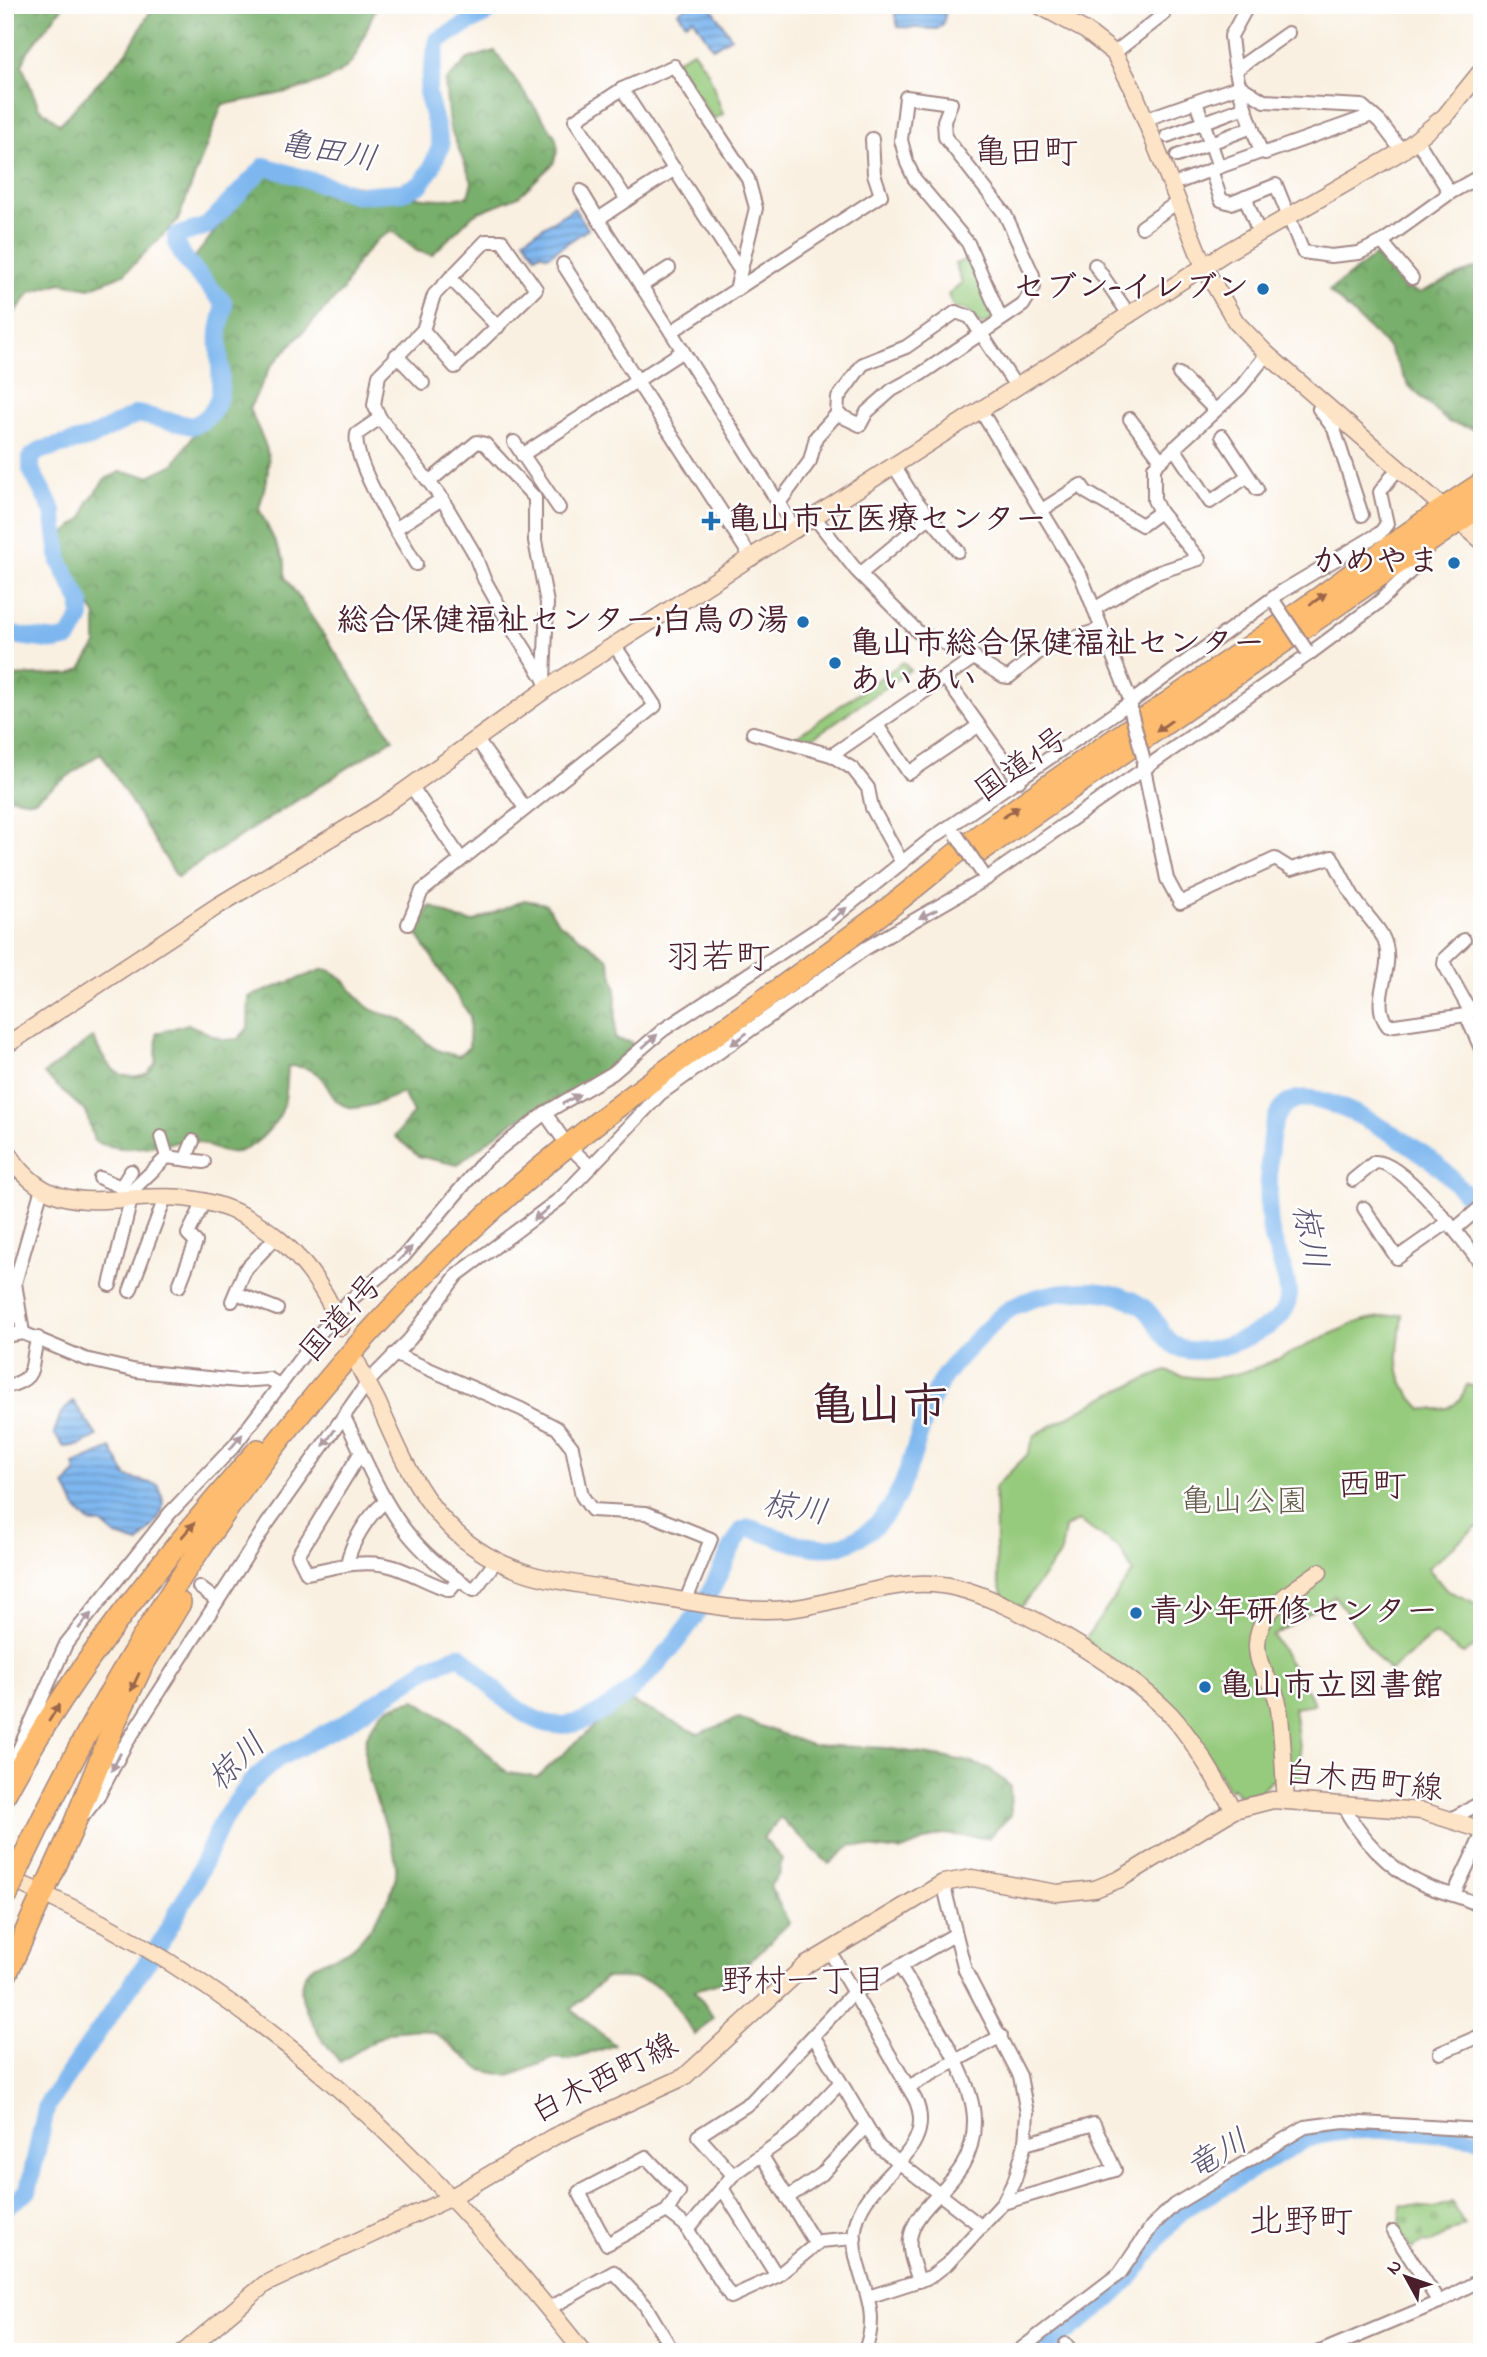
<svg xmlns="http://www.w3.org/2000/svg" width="1487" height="2357" font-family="'Indie Flower','Klee One',sans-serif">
  <defs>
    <pattern id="forest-crowns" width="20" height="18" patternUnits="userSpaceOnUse" patternTransform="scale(1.75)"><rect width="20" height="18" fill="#78af6c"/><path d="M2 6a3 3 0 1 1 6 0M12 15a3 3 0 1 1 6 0" fill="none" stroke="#648e59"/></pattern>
    <pattern id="cemetery-stones" width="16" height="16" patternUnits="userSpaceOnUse" patternTransform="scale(1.75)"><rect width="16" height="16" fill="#96cb7d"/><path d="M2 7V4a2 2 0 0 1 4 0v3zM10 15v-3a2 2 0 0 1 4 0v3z" fill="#83ae6c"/></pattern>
    <pattern id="water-rules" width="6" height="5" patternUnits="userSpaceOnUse" patternTransform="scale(1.75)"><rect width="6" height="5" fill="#7eb7ef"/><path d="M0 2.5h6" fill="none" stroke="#6994c2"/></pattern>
  </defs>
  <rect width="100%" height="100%" fill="#fff"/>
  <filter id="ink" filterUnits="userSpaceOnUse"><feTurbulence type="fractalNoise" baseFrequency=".0143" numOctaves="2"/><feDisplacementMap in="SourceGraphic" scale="14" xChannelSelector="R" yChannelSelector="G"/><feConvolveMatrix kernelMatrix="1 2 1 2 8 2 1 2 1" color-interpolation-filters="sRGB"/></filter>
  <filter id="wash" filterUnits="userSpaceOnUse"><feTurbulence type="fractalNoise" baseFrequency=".00686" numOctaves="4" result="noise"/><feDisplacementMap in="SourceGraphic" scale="28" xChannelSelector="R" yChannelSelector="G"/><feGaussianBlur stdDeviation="1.57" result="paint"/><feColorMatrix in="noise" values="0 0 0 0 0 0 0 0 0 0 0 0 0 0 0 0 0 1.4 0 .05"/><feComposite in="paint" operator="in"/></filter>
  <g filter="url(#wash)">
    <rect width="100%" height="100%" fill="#f9f0e1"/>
    <!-- forest -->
    <g fill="url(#forest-crowns)" stroke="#61674c" stroke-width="2">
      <path d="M5,5h59l-36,46 -6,14 17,43 21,16 67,-72 27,-47h224c-11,17 -14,38 -25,55 -20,30 -97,37 -131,45l-44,115 -54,54 -34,14 -29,-5 -30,9 -26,33z"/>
      <path d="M495,51l60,85 3,13 -5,15 -34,32 -45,18 -42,41 -15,-4 -25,-20 -14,8 -21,23 -14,28 -72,76 -22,43c24,51 24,45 10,100l26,53v15l108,162 -216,138 -76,-124 -68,48 -28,-4v-121l66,-2 10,-5 15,-24v-29l-33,-50 -1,-30 22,-19 4,-15 17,-23 15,-7 29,4 25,-12 41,-61 6,-91 -27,-54 74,-95c51,12 152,46 200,33l4,-14 -23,-57 -4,-43 23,-23z"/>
      <polygon points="1382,250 1406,288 1419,293 1475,268 1482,273 1482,431 1448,422 1409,386 1388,347 1329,291"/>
      <path d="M524,900l22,4 12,18 50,36 8,30 -1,51 16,3 2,5 -43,34 -79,42 -54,42 -39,-9 -23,-20 18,-23 -10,-20c-15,5 -38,18 -54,14 -28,-6 -13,-41 -61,-41 -1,13 -1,26 -4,38 -5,21 -35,53 -59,48 -13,-2 -23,-12 -36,-11 -34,2 -62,15 -95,0l-8,-29 -42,-38 49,-37c10,24 24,49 55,36l8,-11 1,-29 31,-9 35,16 15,-1 10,-11 1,-31 75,-28c21,3 29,28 45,39 10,7 26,7 36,14 24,19 20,28 54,34l10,-9 1,-31 -57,-88 18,-22 27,13 15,3z"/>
      <path d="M416,1700l50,33 42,40 29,4 83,-73 13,-2 65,32 41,-16 72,27 75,3 75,12 27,8 22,18 1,29 -23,23 -47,-4 -41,17 -48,-6 -23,19 -49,-46 -17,20 19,21 -3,15 -9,12 19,37 -57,56 -37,11 18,27 -18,18c-30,-44 -31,-60 -90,-57l-34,31 44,36 -45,15 -15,-2 -45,18 -29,-6 -46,-37 -15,-4 -31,3 -49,30c-15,-18 -43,-54 -38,-80 4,-21 32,-22 47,-32 17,-11 45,-55 47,-76 3,-47 -54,-113 -21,-152 4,-5 9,-13 15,-15 8,-3 17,-5 26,-7z"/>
    </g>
    <!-- cemetery -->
    <polygon fill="url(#cemetery-stones)" stroke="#707554" stroke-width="2" points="1452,2202 1464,2225 1432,2243 1423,2242 1412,2249 1400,2231 1401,2205 1435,2208"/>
    <!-- park -->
    <g fill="#96cb7d" stroke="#707554" stroke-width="2">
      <polygon points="693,51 708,72 723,114 713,119 675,61"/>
      <polygon points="969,258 994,315 993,320 981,325 968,310 954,308 948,295 962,283 955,264"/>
      <polygon points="903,662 910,670 808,741 794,738"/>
      <path d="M1402,1314c-4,44 -13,61 20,95 25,2 36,0 45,-24l15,3v139h-6l-48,41 18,22 36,16v36l-19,12 -29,-20 -44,37 -15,-16 -40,-59 -62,40 42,68 -21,3 9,73 -32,1 -12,11 -19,4 -7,-8 -4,2 -23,-38 -123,-110 50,-70 -13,-23 -41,-28 -14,7 -4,24 -40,55c-6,-3 -14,-6 -18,-12 -12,-23 -4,-78 -9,-107l33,-33 8,-20 75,-41 56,-23c67,26 132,-27 193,-49 13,-5 29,-5 43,-8z"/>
    </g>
    <!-- water -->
    <g fill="url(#water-rules)" stroke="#646b8d" stroke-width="2">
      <polygon points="689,5 710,5 731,37 713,48 693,18 686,23 678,12"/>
      <polygon points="893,5 947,5 943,24 937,29 898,27"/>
      <polygon points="574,208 588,229 548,256 540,253 536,256 524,239"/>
      <polygon points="73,1401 97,1436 81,1445 64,1447 54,1433 61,1413"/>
      <path d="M111,1448l16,29 31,8c13,29 -2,35 -19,58l-23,-7 -14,-12 -13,-2 -14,-15 -10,-22 11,-13 -2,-8z"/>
    </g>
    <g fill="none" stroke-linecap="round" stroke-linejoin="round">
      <!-- river -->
      <g stroke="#7eb7ef" stroke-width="18">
        <path d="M5,634l51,7 13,-3 12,-21v-14l-21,-41 -7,-51 -22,-41v-13l10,-7 49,-12 47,-24 55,12c43,-16 24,-61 27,-94 1,-10 5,-18 5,-28 -11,-16 -51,-50 -48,-68l31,-10 58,-60 92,29 45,-3 18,-7 11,-16 10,-24 -14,-53 11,-52 45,-25 11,-10"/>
        <path d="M5,2207l23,-16 19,-86 114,-163 34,-61 28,-61 28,-38 26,-23 70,-37 82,-55 31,-12c26,24 47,54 82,67 61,22 142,-83 168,-130 11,-20 19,-42 32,-61l8,-3c26,9 57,22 84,19 9,-1 19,-7 27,-11 56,-33 49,-111 84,-161 10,-14 51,-57 65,-66 35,-20 100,-27 134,-1 14,11 19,36 38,41 25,7 62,-9 83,-21 13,-7 25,-19 23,-36 -1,-20 -13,-41 -17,-61 -4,-18 -2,-40 -2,-58 -1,-87 30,-88 99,-53 28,15 58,33 81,56 11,11 19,23 33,32"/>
        <path d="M1038,2352c31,-21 67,-46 92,-75 19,-22 32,-48 54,-68l122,-70c51,-16 123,-8 176,0"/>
      </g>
    </g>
  </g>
  <g filter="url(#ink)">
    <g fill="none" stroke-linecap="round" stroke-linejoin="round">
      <defs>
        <g id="street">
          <polyline points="1114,53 1163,15 1167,5"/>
          <polyline points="1237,69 1288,33"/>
          <path d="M1240,86c-4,-8 -8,-39 -9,-50l17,-31"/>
          <polyline points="1238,87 1261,152 1211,170 1221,200 1231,203 1276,185 1303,252 1331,256 1359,253 1382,242 1450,193 1482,175"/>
          <polyline points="622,89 740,270"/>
          <polyline points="1196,102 1219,167"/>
          <polyline points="1146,119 1240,86 1264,101 1362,106 1380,122 1402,151"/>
          <polyline points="1167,136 1245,107"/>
          <polyline points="1417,140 1450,193"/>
          <polyline points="1261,152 1265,153 1372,115"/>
          <polyline points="1177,156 1252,127"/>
          <polyline points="1182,181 1211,170"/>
          <polyline points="581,191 598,219"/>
          <polyline points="1245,197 1259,233"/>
          <polyline points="627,200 675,169"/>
          <polyline points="1142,227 1179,201"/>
          <polyline points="1382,242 1412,278"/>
          <polyline points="563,264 637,380"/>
          <polyline points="1095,265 1130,316"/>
          <polyline points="450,278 498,327"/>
          <polyline points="641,286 669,268"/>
          <polyline points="736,290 756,208 748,179 674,66 622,89 575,120 627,200 598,219 671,332 881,195 874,174 872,139"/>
          <polyline points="423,330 455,367 536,289 502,241 486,241 434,295 423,330 379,375 374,405 380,418 442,499 474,553 484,579 511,627 549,687"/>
          <polyline points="671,332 796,531"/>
          <polyline points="396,355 423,383"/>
          <polyline points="1179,374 1214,409"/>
          <polyline points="636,380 752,559"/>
          <polyline points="1324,403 1319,409 1334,429 1362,515"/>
          <polyline points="981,411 1081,576 1131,702 1131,709"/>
          <polyline points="837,414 838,398 863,364 906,347 956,312 970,317 1017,388"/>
          <path d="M380,418l-23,16c-6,27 44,104 59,130"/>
          <polyline points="1130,419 1161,460"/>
          <polyline points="1222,436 1257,489"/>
          <polyline points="514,442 559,508"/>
          <polyline points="1174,448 1210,502 1248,476"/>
          <polyline points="522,455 683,351"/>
          <polyline points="894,466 914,498 958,551"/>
          <polyline points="429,482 477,442 485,444 535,498 535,541 547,603 544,680"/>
          <polyline points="779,503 810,461 816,437 837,414 860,425 867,412 892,390 921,374 1023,305 1034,287 1033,275 1005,214 945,137 944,121 951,103 906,97 901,140 907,163 914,178 968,243 1001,319"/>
          <polyline points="1042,510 1081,485 1086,492 1142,525 1160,512 1199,559 1153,574 1094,609"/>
          <polyline points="1160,512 1154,500 1154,467 1240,388 1267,354"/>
          <polyline points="815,518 856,570 918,632 960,650 1003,676 1009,677 1044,648 1101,629"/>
          <polyline points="395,529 442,499"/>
          <polyline points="860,574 929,517"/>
          <polyline points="945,678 1019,781"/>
          <polyline points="877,725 909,773 978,726"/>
          <polyline points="753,733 831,755 853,769 868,788 872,808 901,861"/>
          <polyline points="477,740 525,808"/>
          <polyline points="832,755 975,657"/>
          <path d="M1143,764l24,115 13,24 95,-44 16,10 41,-12c8,15 15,30 24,44 10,15 26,28 30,45 7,27 -17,56 2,80l78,-11 16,-14"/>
          <polyline points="412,787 461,859"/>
          <polyline points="408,924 422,891 655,706 615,646"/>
          <polyline points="1464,940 1445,958 1444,964 1470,1011"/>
          <polyline points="1466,1015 1482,1051"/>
          <polyline points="545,1113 561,1136"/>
          <polyline points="161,1137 167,1157"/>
          <polyline points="577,1154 591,1167"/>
          <polyline points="186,1158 193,1141"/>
          <polyline points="5,1178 18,1166"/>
          <polyline points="100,1178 121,1187 122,1200"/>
          <path d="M1353,1180l22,-18c28,-2 90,81 107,103"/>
          <polyline points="121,1187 131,1171"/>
          <polyline points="122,1200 167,1157 204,1162"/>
          <polyline points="1364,1208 1397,1258 1448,1222"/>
          <polyline points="1455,1229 1482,1206"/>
          <polyline points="110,1285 131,1199"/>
          <polyline points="179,1286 196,1242 188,1234 204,1202"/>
          <polyline points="130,1291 165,1198"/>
          <polyline points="236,1293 277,1309"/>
          <polyline points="232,1301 245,1270 277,1236"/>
          <polyline points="23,1333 15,1283 42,1188"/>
          <polyline points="5,1336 23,1333 85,1359 137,1371 239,1381 269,1379 278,1384"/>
          <polyline points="394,1354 521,1409 557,1428 572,1447 582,1496 592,1510 646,1513 711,1539 686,1600"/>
          <path d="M5,1387c36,-9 23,-21 33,-49"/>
          <path d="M344,1417c39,78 51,124 130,173l22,-29"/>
          <path d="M361,1452l-63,103 9,18c28,-6 58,-15 87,-6 19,6 36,17 56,23l8,-10"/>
          <path d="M347,1564c4,-21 21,-49 38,-62"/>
          <polyline points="199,1587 216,1600"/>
          <polyline points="16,1756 66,1644 170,1513 234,1446 318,1335 349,1301 404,1256 484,1161 545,1113 613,1073 663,1030 828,922 931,839 1131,702 1281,592 1380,533 1387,524 1380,492 1398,468"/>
          <path d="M1343,1805c16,32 46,64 79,79 20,10 40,11 60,23"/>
          <polyline points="84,1815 98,1797 124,1747 267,1524 368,1382 410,1339 457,1275 561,1198 660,1094 866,948 986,879 1309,654 1379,602 1420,562 1417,552"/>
          <polyline points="1451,1819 1482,1802"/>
          <polyline points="1454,1894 1482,1835"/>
          <path d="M829,1950l86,149c24,51 -43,75 -57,118 -17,50 30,82 6,135"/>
          <path d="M900,1966c23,40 74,109 74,154 1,65 -58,77 -64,119 -2,14 5,29 9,42"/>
          <polyline points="814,2037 879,2147 982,2227"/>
          <polyline points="1440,2053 1482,2035"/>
          <polyline points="840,2083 792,2133 733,2175 689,2228 689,2232 731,2297 777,2276 820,2241 855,2238"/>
          <polyline points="908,2087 1001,2036"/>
          <polyline points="762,2156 815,2243"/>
          <polygon points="646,2157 679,2192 667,2211 607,2244 579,2192"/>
          <polyline points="733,2175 698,2136 751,2102 853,1993 954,1935"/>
          <polyline points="722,2188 777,2276"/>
          <polyline points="787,2198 822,2174 866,2126"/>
          <polyline points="1003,2203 1115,2170 1094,2124 1025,2144"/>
          <polyline points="667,2211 689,2228"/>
          <polyline points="1393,2232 1439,2302"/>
          <polyline points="868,2297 930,2277 947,2264 1003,2203 1015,2179 1025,2144 1027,2113 1020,2076 965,1970 943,1883"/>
          <polyline points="555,2305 614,2272 645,2305 673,2352"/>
          <polyline points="1066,2344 1072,2352"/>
          <polyline points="1017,2352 1120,2273 1152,2226 1174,2205 1305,2127 1344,2122 1482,2130"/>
          <polyline points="1320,2352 1439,2302 1482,2279"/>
        </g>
        <g id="secondary">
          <polyline points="1038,5 1086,31 1114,53 1133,89 1204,267 1236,322 1267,354 1482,541"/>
          <polyline points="5,1046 219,905 382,807 549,687 1225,253 1402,151 1445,116 1482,70"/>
          <path d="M5,1147c43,79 108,45 178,51 76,8 130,61 158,129"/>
          <path d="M358,1364c6,14 14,26 20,39 34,79 63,144 152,171 34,10 72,13 107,19 49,7 101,21 151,16 52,-5 100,-31 154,-24 60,7 188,86 229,130 25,28 43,63 63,95"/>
          <path d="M1286,1800c-3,-30 -3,-70 -8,-97 -3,-15 -13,-26 -18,-40 -15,-45 28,-69 59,-91"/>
          <path d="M5,1877c241,101 419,273 578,475"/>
          <polyline points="184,2352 265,2284 450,2198 553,2137 684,2077 806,1965 943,1883 972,1878 1057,1893 1095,1889 1120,1879 1234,1810 1273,1800 1422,1811 1482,1830"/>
        </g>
        <g id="highway">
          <polyline points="976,854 1482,505"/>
          <path d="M5,1794c68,-127 159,-236 253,-344"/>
          <path d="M21,1863c123,-260 295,-507 517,-693 110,-92 230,-170 344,-257 41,-31 79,-66 121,-95 91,-66 185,-129 278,-193 67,-47 132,-98 201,-142"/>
          <polyline points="5,1977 71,1832 116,1720 142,1666 180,1603"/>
        </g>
      </defs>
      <!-- street casing -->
      <use href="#street" stroke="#a28886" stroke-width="16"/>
      <!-- secondary casing -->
      <use href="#secondary" stroke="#a28886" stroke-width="19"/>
      <!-- highway casing -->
      <use href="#highway" stroke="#a28886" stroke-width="24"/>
      <!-- street -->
      <use href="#street" stroke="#fff" stroke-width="12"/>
      <!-- secondary -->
      <use href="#secondary" stroke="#fee4c6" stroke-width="16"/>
      <!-- highway -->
      <use href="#highway" stroke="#fdbc70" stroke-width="21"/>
      <defs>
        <g id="street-bridge">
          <polyline points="1275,603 1307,651"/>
          <polyline points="1131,712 1143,757"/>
          <polyline points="956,834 983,874"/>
        </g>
        <polyline id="highway-bridge" points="6,1897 21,1863"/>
      </defs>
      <!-- street-bridge casing -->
      <use href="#street-bridge" stroke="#a28886" stroke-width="16" stroke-linecap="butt"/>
      <!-- highway-bridge casing -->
      <use href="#highway-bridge" stroke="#a28886" stroke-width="24" stroke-linecap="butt"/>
      <!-- street-bridge -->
      <use href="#street-bridge" stroke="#fff" stroke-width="12"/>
      <!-- highway-bridge -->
      <use href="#highway-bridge" stroke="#fdbc70" stroke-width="21"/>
    </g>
    <!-- one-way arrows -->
    <defs><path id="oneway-solid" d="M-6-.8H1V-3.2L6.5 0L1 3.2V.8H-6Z" transform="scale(1.75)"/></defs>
    <g fill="#9b664a">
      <use href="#oneway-solid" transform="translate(1318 599) rotate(-35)"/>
      <use href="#oneway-solid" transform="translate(1164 726) rotate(145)"/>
      <use href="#oneway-solid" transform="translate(1011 812) rotate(-35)"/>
      <use href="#oneway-solid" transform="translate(188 1530) rotate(-49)"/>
      <use href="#oneway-solid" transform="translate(135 1682) rotate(115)"/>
      <use href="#oneway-solid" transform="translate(54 1713) rotate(-58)"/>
    </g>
    <g fill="#ae9aa0">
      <use href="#oneway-solid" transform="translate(839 914) rotate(-39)"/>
      <use href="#oneway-solid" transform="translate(928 914) rotate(155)"/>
      <use href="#oneway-solid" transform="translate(739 1039) rotate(143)"/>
      <use href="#oneway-solid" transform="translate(650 1041) rotate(-42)"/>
      <use href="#oneway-solid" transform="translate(571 1099) rotate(-28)"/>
      <use href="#oneway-solid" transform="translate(541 1214) rotate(140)"/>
      <use href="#oneway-solid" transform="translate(405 1254) rotate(-46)"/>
      <use href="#oneway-solid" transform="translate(329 1438) rotate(125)"/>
      <use href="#oneway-solid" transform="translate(236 1442) rotate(-50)"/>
      <use href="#oneway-solid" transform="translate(85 1621) rotate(-50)"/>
      <use href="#oneway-solid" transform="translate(116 1762) rotate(117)"/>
    </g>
  </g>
  <!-- markers -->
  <g fill="#1f6fb2" stroke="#fff" stroke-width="2.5">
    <circle cx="1263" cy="289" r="7"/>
    <path d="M707.5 510.5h7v7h7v7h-7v7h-7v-7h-7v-7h7z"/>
    <circle cx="1454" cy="563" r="7"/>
    <circle cx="803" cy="622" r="7"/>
    <circle cx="835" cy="663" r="7"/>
    <circle cx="1136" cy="1613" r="7"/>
    <circle cx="1205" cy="1687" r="7"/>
  </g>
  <g text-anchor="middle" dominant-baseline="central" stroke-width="5" stroke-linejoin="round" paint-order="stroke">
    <!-- poi labels -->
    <g font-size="32" font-weight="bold" fill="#4a1f2b" stroke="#fff" text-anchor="start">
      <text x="1249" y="289" text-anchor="end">セブン-イレブン</text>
      <text x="727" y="521">亀山市立医療センター</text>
      <text x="1440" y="563" text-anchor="end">かめやま</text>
      <text x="789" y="622" text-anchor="end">総合保健福祉センター;白鳥の湯</text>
      <text x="849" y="645">亀山市総合保健福祉センター<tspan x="849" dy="37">あいあい</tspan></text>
      <text x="1150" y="1613">青少年研修センター</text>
      <text x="1219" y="1687">亀山市立図書館</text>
    </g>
    <!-- street labels -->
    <g font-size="32" fill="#4a1f2b" stroke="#fff">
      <text transform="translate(1023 766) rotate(-35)">国道1号</text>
      <text transform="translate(343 1319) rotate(-48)">国道1号</text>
      <text transform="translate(1363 1783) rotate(6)">白木西町線</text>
      <text transform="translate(605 2080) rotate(-27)">白木西町線</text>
    </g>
    <!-- park labels -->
    <g font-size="32" fill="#655b48" stroke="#fff">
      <text x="1244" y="1503">亀山公園</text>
    </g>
    <!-- water labels -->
    <g font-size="33" font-style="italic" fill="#5c5470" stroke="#fff">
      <text transform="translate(328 153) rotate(10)">亀田川</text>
      <text transform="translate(1308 1237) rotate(79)">椋川</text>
      <text transform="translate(795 1510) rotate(9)">椋川</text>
      <text transform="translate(238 1763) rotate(-44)">椋川</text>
      <text transform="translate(1218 2156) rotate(-30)">竜川</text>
    </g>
    <!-- neighbourhood labels -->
    <g font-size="33" fill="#4a1f2b" stroke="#fff">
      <text x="803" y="1983">野村一丁目</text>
    </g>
    <!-- quarter labels -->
    <g font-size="35" fill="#4a1f2b" stroke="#fff">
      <text x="1026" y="154">亀田町</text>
      <text x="718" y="959">羽若町</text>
      <text x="1372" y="1487">西町</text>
      <text x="1301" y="2223">北野町</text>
    </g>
    <!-- town labels -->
    <g font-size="46" font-weight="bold" fill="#4a1f2b" stroke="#fff">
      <text x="879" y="1408">亀山市</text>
    </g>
  </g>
  <!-- margin -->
  <rect width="1487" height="2357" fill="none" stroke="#fff" stroke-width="28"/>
  <!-- north arrow -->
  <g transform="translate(1406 2277) rotate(310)" stroke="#ffffff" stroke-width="5" paint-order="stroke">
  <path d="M0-5L12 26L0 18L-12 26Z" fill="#4a1f2b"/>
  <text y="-10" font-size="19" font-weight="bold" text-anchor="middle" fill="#4a1f2b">N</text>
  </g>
</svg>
